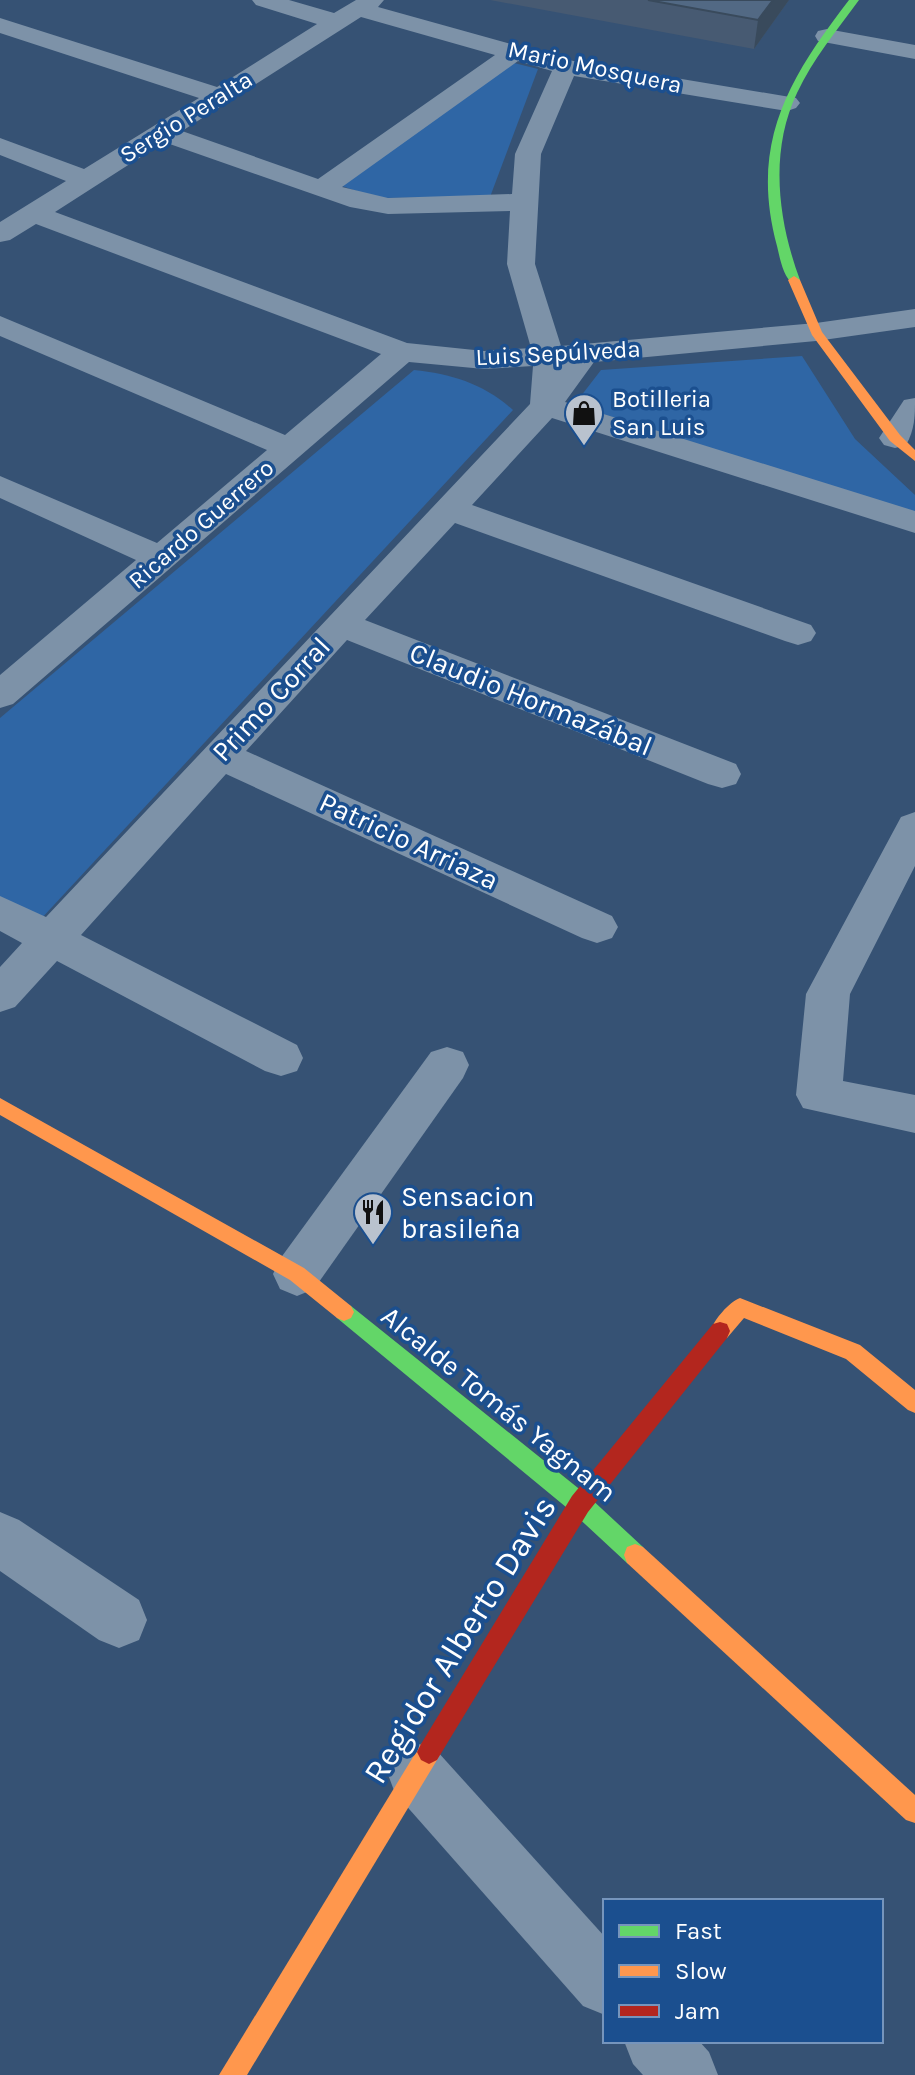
<svg xmlns="http://www.w3.org/2000/svg" width="915" height="2075" font-family="Karla,sans-serif">
  <rect width="100%" height="100%" fill="#365274"/>
  <!-- green -->
  <g fill="#2f66a5">
    <polygon points="514,63 538,69 490,197 377,198 339,185"/>
    <polygon points="802,356 855,439 915,495 915,514 574,405 601,370"/>
    <path d="M414,370c38,4 70,14 99,40l-473,510 -40,-22v-180z"/>
  </g>
  <g fill="none" stroke-linecap="round" stroke-linejoin="round">
    <!-- street -->
    <g fill="#7d92a8" fill-rule="evenodd">
      <path d="M252,0h37l45,13 22,-13h28l-6,7 190,53 228,38 4,5 -4,5 -9,3 -213,-35 -33,78 -6,110 26,82 255,-23 99,-14v18l-99,14 -222,21 -29,40 350,109v22l-363,-115 -80,87 339,120 5,8 -5,8 -13,4 -13,-4 -330,-118 -90,97 371,144 5,10 -5,10 -14,4 -14,-4 -361,-144 -101,111 366,165 6,11 -6,11 -15,5 -15,-5 -356,-164 -145,161 216,110 6,13 -6,13 -16,5 -16,-5 -208,-110 -42,46 -15,5v-45l22,-24 -22,-12v-35l46,21 484,-513 3,-38 -49,3 -75,-7 -396,342 -13,4v-33l136,-115 -136,-62v-22l157,67 110,-93 -267,-114v-20l285,119 96,-81 -345,-130 -26,16 -10,2v-20l66,-41 -66,-26v-17l84,31 115,-71 -199,-65v-15l217,69 100,-63 -61,-19zM361,17l134,38 -177,124 -136,-48zM518,61l34,10 -37,83 -3,40 -124,4 -46,-11zM164,142l186,65 38,7 122,-3 -3,53 24,84 -47,3 -77,-8 -352,-131z"/>
      <polygon points="827,29 915,45 915,59 818,41 815,36 818,31"/>
      <path d="M915,398c0,18 0,31 -9,47l-11,3 -11,-3 -5,-7 25,-38z"/>
      <polygon points="915,812 915,866 850,994 843,1081 915,1095 915,1133 803,1108 796,1095 806,994 901,817"/>
      <polygon points="447,1047 463,1052 469,1065 463,1078 314,1289 297,1296 280,1289 273,1274 280,1259 431,1052"/>
      <polygon points="0,1512 19,1520 139,1600 147,1620 139,1640 119,1648 99,1640 0,1571"/>
      <polygon points="416,1743 437,1751 605,1937 605,2015 583,2006 395,1793 387,1772 395,1751"/>
      <polygon points="624,2041 699,2041 709,2052 718,2075 643,2075 633,2064"/>
    </g>
    <!-- fast -->
    <g fill="#63d668" fill-rule="evenodd">
      <path d="M849,0h10c-22,30 -46,59 -62,93 -28,59 -19,128 3,187l-6,4c-11,-6 -14,-26 -17,-38 -28,-103 12,-168 72,-246z"/>
      <polygon points="344,1303 351,1306 588,1496 643,1547 646,1555 643,1563 635,1566 627,1563 572,1512 337,1318 334,1312 337,1306"/>
    </g>
    <!-- slow -->
    <g fill="#ff974d" fill-rule="evenodd">
      <polygon points="794,276 800,280 822,332 900,435 915,450 915,461 890,441 812,335 788,280"/>
      <polygon points="0,1098 304,1268 351,1306 354,1312 351,1318 344,1321 337,1318 290,1280 0,1115"/>
      <path d="M740,1298l120,47 55,45v23l-7,-3 -62,-51 -102,-41 -17,20 -7,2 -7,-2 -3,-7c5,-12 18,-28 30,-33z"/>
      <polygon points="635,1544 643,1547 915,1795 915,1823 906,1820 627,1563 624,1555 627,1547"/>
      <polygon points="429,1740 437,1744 441,1752 437,1760 247,2075 219,2075 421,1744"/>
    </g>
    <!-- jam -->
    <polygon fill="#b3261e" fill-rule="evenodd" points="720,1322 727,1324 730,1331 727,1338 588,1512 437,1760 429,1764 421,1760 417,1752 421,1744 572,1496 713,1324"/>
  </g>
  <!-- wall -->
  <polygon fill="#475a72" points="490,0 789,0 754,49"/>
  <!-- shaded-wall -->
  <polygon fill="#394a5c" points="773,0 789,0 754,49 758,20"/>
  <!-- building -->
  <polygon fill="#526984" stroke="#394a5c" stroke-width="2" points="648,0 773,0 758,20"/>
  <!-- icons -->
  <defs>
    <symbol id="shop-pin" viewBox="-11 -11 22 30"><path d="M0 17L-7.5 6A9.5 9.5 0 1 1 7.5 6Z" fill="#b9c2ce" stroke="#1b4f8f"/><path d="M-5-2.5h2.3a2.7 3.5 0 0 1 5.4 0H5L5.5 6h-11ZM-1.5-2.5h3a1.5 2.3 0 0 0-3 0Z" fill="#111"/></symbol>
    <symbol id="restaurant-pin" viewBox="-11 -11 22 30"><path d="M0 17L-7.5 6A9.5 9.5 0 1 1 7.5 6Z" fill="#b9c2ce" stroke="#1b4f8f"/><path d="M-5-6h1v4h1v-4h1v4h1v-4h1v5L-1.5 .5V6h-2V.5L-5-1ZM5-6V6H3V1.5H1.5Q1.5-4 5-6Z" fill="#111"/></symbol>
  </defs>
  <g fill-rule="evenodd">
    <use href="#shop-pin" x="562" y="391" width="44" height="60"/>
    <use href="#restaurant-pin" x="351" y="1190" width="44" height="60"/>
  </g>
  <g text-anchor="middle" dominant-baseline="central" stroke-width="7" stroke-linejoin="round" paint-order="stroke">
    <!-- far-street labels -->
    <g font-size="24" fill="#fff" stroke="#1b4f8f">
      <text transform="translate(595 67) rotate(12)">Mario Mosquera</text>
      <text transform="translate(186 117) rotate(-32)">Sergio Peralta</text>
      <text transform="translate(558 353) rotate(-3)">Luis Sepúlveda</text>
      <text transform="translate(201 524) rotate(-41)">Ricardo Guerrero</text>
    </g>
    <!-- far-poi labels -->
    <g font-size="24" fill="#fff" stroke="#1b4f8f" text-anchor="start">
      <text x="612" y="399">Botilleria<tspan x="612" dy="28">San Luis</tspan></text>
    </g>
    <!-- street labels -->
    <g font-size="28" fill="#fff" stroke="#1b4f8f">
      <text transform="translate(271 699) rotate(-47)">Primo Corral</text>
      <text transform="translate(531 699) rotate(22)">Claudio Hormazábal</text>
      <text transform="translate(409 841) rotate(25)">Patricio Arriaza</text>
      <text transform="translate(499 1404) rotate(39)">Alcalde Tomás Yagnam</text>
    </g>
    <!-- poi labels -->
    <g font-size="28" fill="#fff" stroke="#1b4f8f" text-anchor="start">
      <text x="401" y="1196">Sensacion<tspan x="401" dy="32">brasileña</tspan></text>
    </g>
    <!-- near-street labels -->
    <g font-size="34" fill="#fff" stroke="#1b4f8f">
      <text transform="translate(460 1640) rotate(-58)">Regidor Alberto Davis</text>
    </g>
  </g>
  <!-- legend -->
  <rect x="603" y="1899" width="280" height="144" fill="#1b4f8f" stroke="#7695bc" stroke-width="2"/>
  <rect x="619" y="1925" width="40" height="12" fill="#63d668" stroke="#7695bc" stroke-width="2"/>
  <text x="675" y="1939" font-size="24" fill="#ffffff">Fast</text>
  <rect x="619" y="1965" width="40" height="12" fill="#ff974d" stroke="#7695bc" stroke-width="2"/>
  <text x="675" y="1979" font-size="24" fill="#ffffff">Slow</text>
  <rect x="619" y="2005" width="40" height="12" fill="#b3261e" stroke="#7695bc" stroke-width="2"/>
  <text x="675" y="2019" font-size="24" fill="#ffffff">Jam</text>
</svg>
